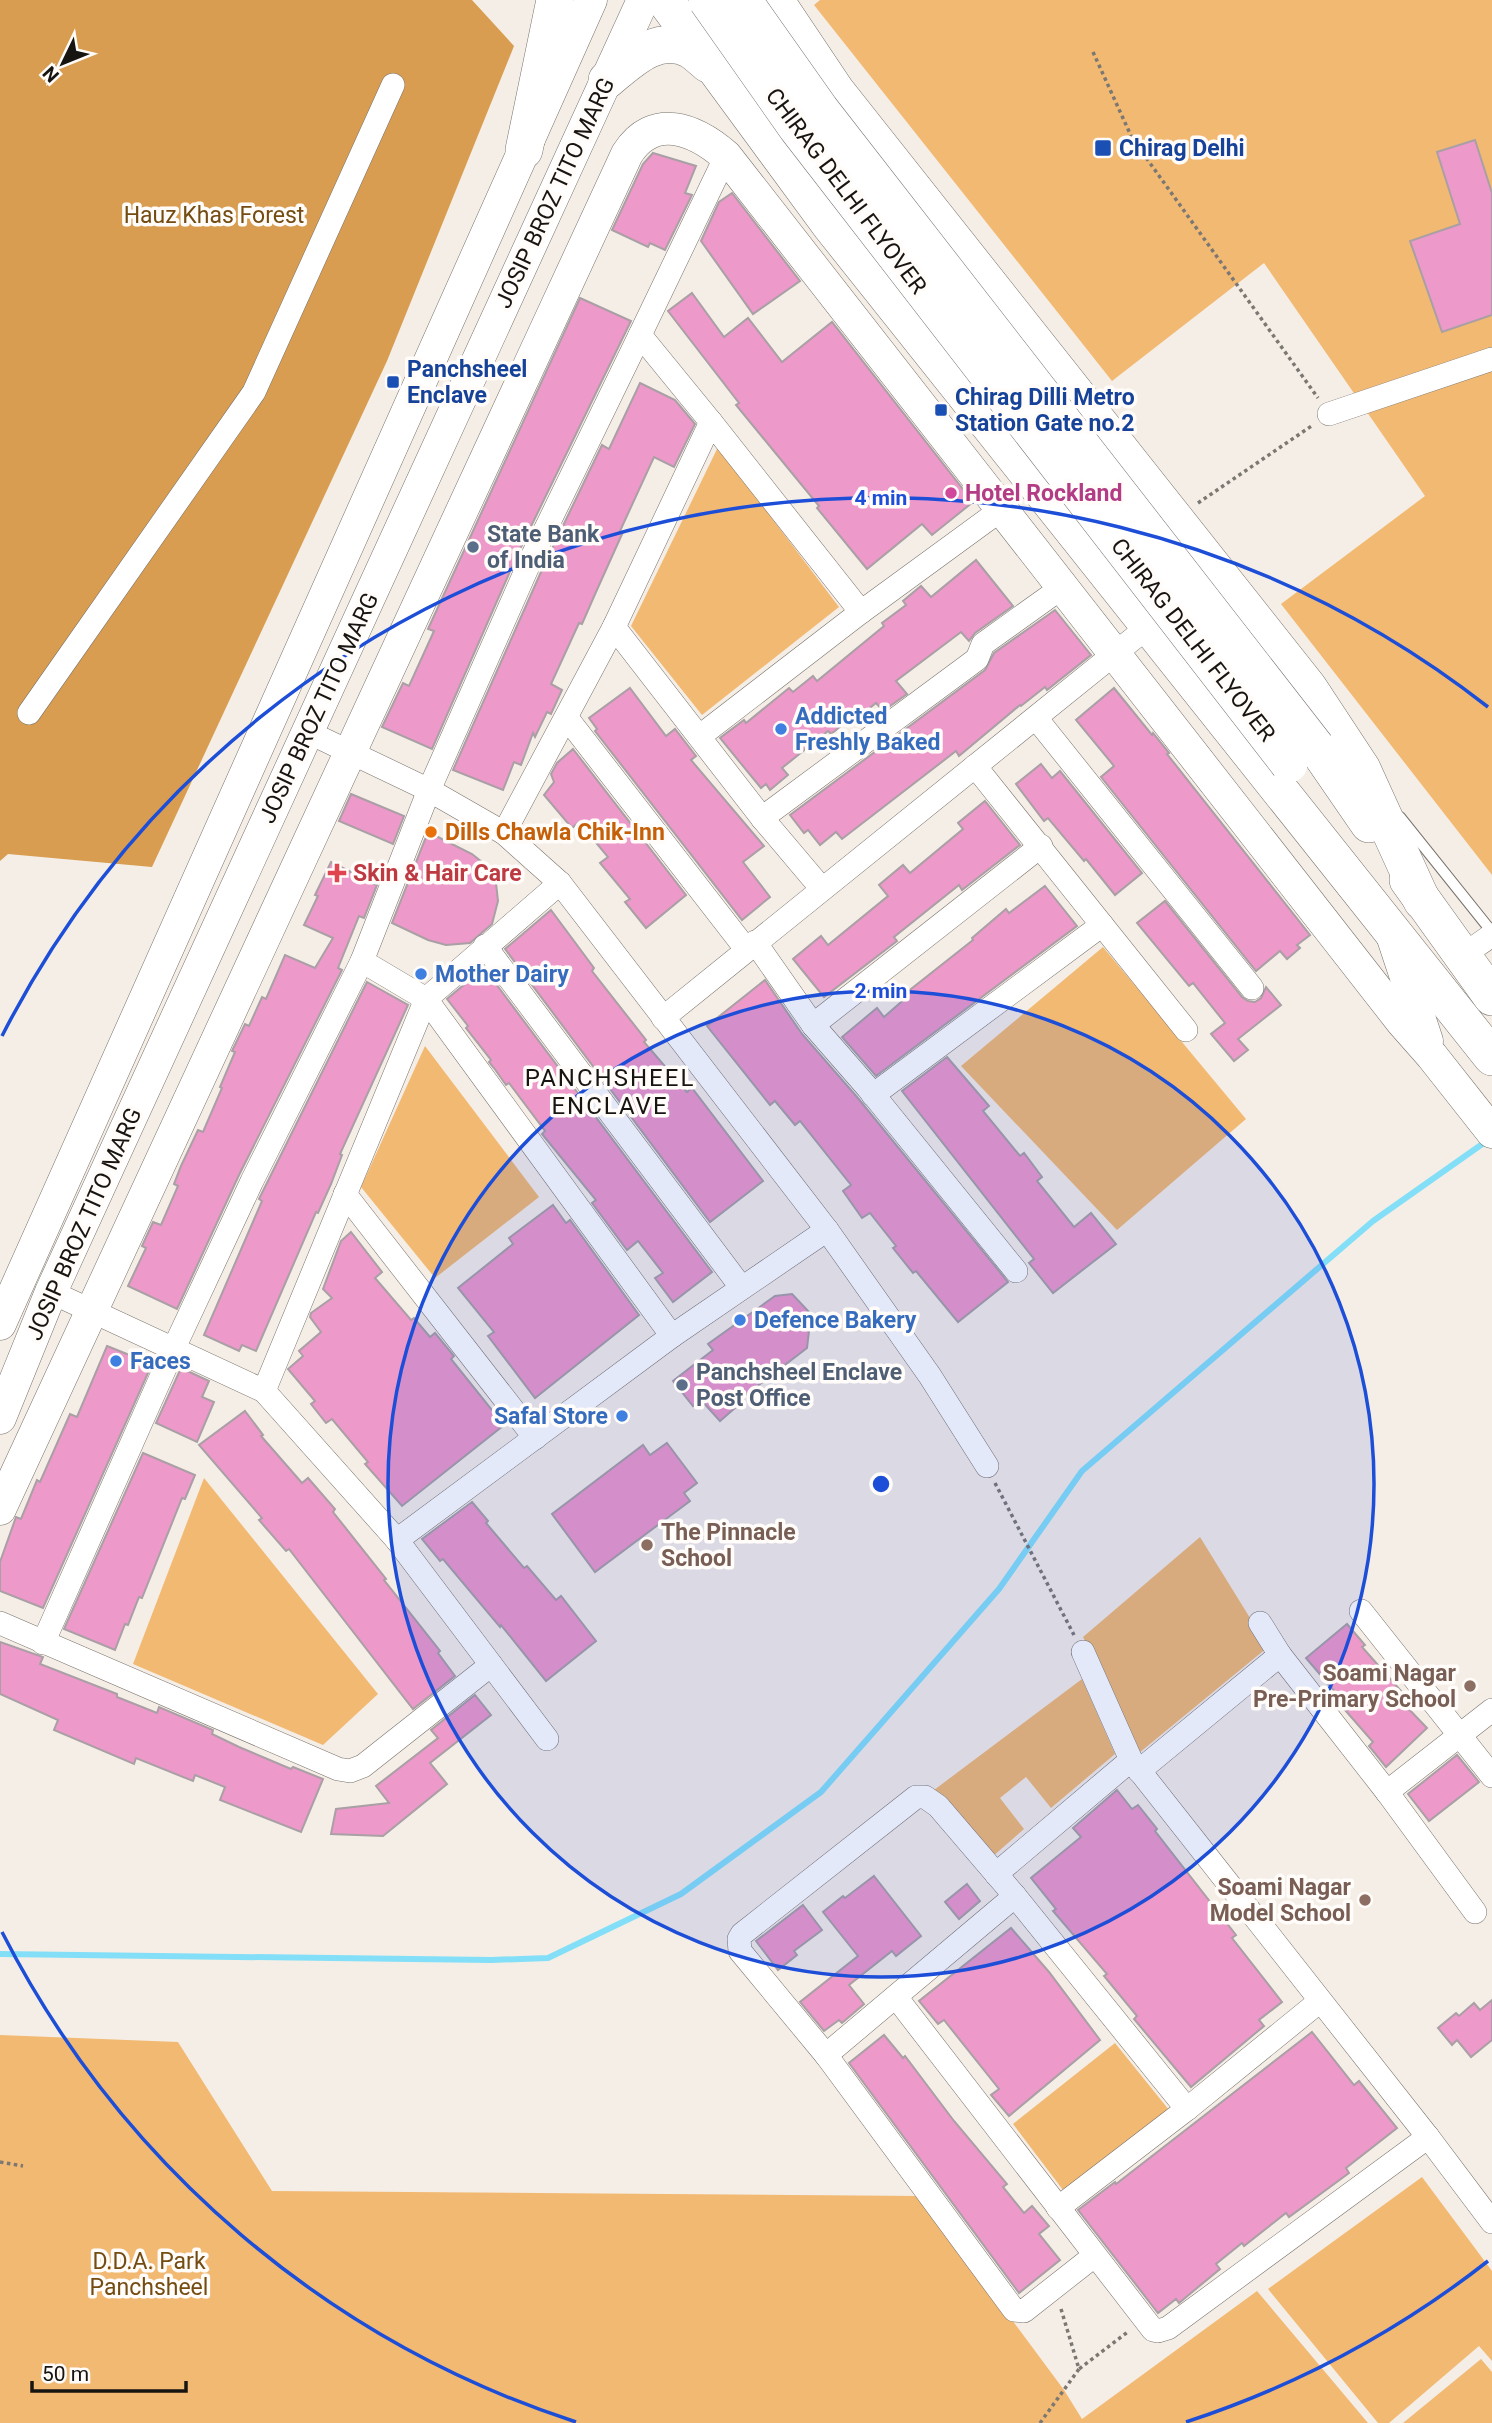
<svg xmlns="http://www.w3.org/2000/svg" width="1492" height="2423" font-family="Roboto,sans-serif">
  <rect width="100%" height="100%" fill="#f5eee6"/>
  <!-- green -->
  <g fill="#f2b973">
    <polygon points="820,0 1492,0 1492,875 1281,604 1425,496 1264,263 1112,381 814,5"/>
    <polygon points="718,447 839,607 702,715 631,626"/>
    <polygon points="1103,947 1246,1119 1117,1230 961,1066"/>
    <polygon points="425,1046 539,1197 435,1278 361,1187"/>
    <polygon points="204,1478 378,1694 323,1745 133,1664"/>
    <polygon points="1200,1537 1268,1647 1139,1753 1083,1637"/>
    <polygon points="1082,1679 1115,1754 1051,1808 1026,1777 1000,1798 1024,1829 991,1858 934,1790"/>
    <polygon points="0,2035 178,2042 272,2191 920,2196 1064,2390 1082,2419 1257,2291 1368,2423 0,2423"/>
    <polygon points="1115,2043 1169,2110 1063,2190 1013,2124"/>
    <polygon points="1422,2177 1492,2271 1492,2361 1479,2346 1389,2423 1378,2423 1268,2289"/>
    <polygon points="1481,2359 1492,2372 1492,2423 1403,2423"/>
  </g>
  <!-- forest -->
  <polygon fill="#d89d50" points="0,0 472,0 514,46 387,361 152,867 8,854 0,861"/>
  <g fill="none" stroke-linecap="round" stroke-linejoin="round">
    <!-- stream -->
    <polyline stroke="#83dff7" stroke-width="6" points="0,1954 491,1960 548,1958 681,1894 821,1792 999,1589 1082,1471 1373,1221 1488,1140"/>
  </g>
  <!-- building -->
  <g fill="#ed99ca" stroke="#a99fa4" stroke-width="2">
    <polygon points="1475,140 1492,193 1492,315 1442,332 1410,241 1460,224 1437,152"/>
    <polygon points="653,153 696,166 685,193 692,195 665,250 650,243 648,247 612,230 643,164"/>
    <polygon points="732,193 800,281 753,314 701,241 719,202"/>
    <polygon points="692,293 724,337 748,318 782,362 832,322 973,502 932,535 922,524 867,569 817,508 819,506 736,405 739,403 668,311"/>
    <polygon points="580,298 631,321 519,551 432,749 382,727 403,683 409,686 434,631 428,629"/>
    <polygon points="640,383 675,400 695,424 674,467 654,457 620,531 623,532 596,592 582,624 579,623 551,684 562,690 551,714 547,712 535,737 533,733 521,765 514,762 503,790 453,770 545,563 602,445 609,449"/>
    <polygon points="976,560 1013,606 975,633 969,641 961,632 896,681 907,694 883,711 876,703 861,715 859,712 831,734 828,731 782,768 788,775 770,790 766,784 761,788 720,738 744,720 746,723 789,688 793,692 813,676 817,681 884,626 882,623 906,605 903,601 921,586 931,597"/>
    <polygon points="1055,610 1091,655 1047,690 1045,687 1021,706 1020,705 959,756 956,751 842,839 836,832 820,845 808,830 804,833 790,815 985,670 994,653"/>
    <polygon points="630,688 666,736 675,729 696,756 691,760 764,846 743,862 770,897 742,920 595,731 597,729 589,718"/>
    <polygon points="1114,688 1152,735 1153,733 1169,753 1167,754 1310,935 1297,945 1300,948 1287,959 1280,951 1256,971 1101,777 1114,766 1076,720"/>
    <polygon points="573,749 686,895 646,928 625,902 630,899 600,863 608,857 579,822 572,828 544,795 554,782 551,774 557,763"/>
    <polygon points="1041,764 1052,778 1060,771 1142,873 1115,895 1086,859 1084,861 1048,818 1044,821 1016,784"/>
    <polygon points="351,794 404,816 393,844 339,821"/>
    <polygon points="985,801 1020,845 962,890 959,885 894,937 897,941 824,997 793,959 821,936 828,945 888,896 879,885 903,865 910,873 963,829 958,823"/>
    <polygon points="428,832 472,854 487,866 496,883 498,901 492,924 470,943 446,945 428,940 392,923"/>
    <polygon points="331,862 377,885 364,918 359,916 338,968 342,970 239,1175 177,1309 128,1286 146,1248 142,1246 153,1222 161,1225 178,1186 174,1184 181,1166 198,1130 203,1132 222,1088 220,1087 235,1052 232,1051 245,1024 249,1026 262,997 266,999 285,955 315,968 333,938 304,925 318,896 315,895"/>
    <polygon points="1045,886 1077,926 876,1076 842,1037 877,1008 884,1017 908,996 906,993 973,940 972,938 1006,909 1009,913"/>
    <polygon points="1165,901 1242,997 1248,1001 1255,1002 1261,998 1266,987 1281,1005 1238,1039 1248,1050 1234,1061 1211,1034 1225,1023 1193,983 1189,986 1137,923"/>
    <polygon points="551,910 594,968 592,971 646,1040 644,1042 687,1092 692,1088 763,1181 710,1222 505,949"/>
    <polygon points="484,968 712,1272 673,1302 655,1278 663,1273 638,1241 627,1250 592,1203 596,1200 542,1134 545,1131 509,1083 506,1085 494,1068 489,1062 491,1060 466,1028 468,1026 447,999"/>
    <polygon points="765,980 802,1034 857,1097 1008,1282 958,1322 916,1271 913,1273 893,1248 896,1246 870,1213 862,1218 843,1191 851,1185 800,1121 795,1125 775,1101 770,1105 707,1026"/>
    <polygon points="367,982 408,1005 340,1154 342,1155 331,1184 318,1213 316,1212 256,1351 242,1345 239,1351 204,1335 262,1201 259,1199"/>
    <polygon points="947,1057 989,1106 983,1111 1020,1156 1024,1153 1042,1177 1037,1181 1074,1227 1091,1213 1116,1244 1053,1293 1029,1263 1034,1259 902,1091"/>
    <polygon points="553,1205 566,1223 570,1220 639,1315 535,1398 488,1336 494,1332 458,1288 513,1244 509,1238"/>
    <polygon points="351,1232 382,1272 375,1278 411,1320 414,1318 430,1337 435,1333 454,1356 451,1359 504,1425 402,1506 365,1464 368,1462 332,1419 326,1423 311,1404 315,1401 288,1369 303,1356 299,1351 321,1332 310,1317 311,1313 332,1298 323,1289 341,1241"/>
    <polygon points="792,1294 811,1314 807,1348 734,1404 736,1407 720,1421 701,1400 693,1406 673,1381 713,1350 708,1344 775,1296"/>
    <polygon points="107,1346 152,1364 43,1608 0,1591 0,1562 16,1517 21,1519 37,1480 40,1482 70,1414 77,1417"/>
    <polygon points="181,1368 209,1381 202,1397 214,1402 197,1442 156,1423"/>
    <polygon points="245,1411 263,1435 261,1436 302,1483 308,1478 335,1509 333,1512 386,1579 384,1580 440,1651 438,1653 455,1676 413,1709 289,1549 286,1551 259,1520 262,1518 199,1445"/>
    <polygon points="667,1443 697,1483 684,1493 690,1501 595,1572 552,1514 643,1445 650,1455"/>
    <polygon points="143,1453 195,1475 185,1499 182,1498 142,1598 139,1597 128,1625 125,1624 115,1650 64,1629"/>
    <polygon points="472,1502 488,1521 486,1523 524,1568 527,1566 556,1600 561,1596 596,1641 546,1681 501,1625 500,1627 443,1559 440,1561 422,1539"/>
    <polygon points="1347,1624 1365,1645 1362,1647 1408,1699 1403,1703 1427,1728 1386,1767 1369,1746 1373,1742 1345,1710 1348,1707 1306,1658"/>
    <polygon points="0,1642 43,1657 40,1664 117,1694 117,1697 157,1713 159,1707 213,1730 212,1734 239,1747 291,1769 293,1767 323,1779 301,1832 220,1800 225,1787 195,1775 193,1781 136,1758 134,1764 54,1730 58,1720 0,1694"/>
    <polygon points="475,1695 491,1715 430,1763 447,1784 383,1836 331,1834 336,1809 389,1803 376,1786 438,1738 431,1730"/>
    <polygon points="1457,1755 1479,1782 1429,1821 1408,1794"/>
    <polygon points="1117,1790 1132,1809 1138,1805 1157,1829 1155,1831 1236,1935 1232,1938 1282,2002 1259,2020 1264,2026 1191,2087 1134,2019 1137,2016 1104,1976 1107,1974 1053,1911 1056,1909 1031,1878 1081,1837 1073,1828"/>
    <polygon points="874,1876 921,1936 896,1956 892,1951 849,1985 864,2004 842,2023 839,2020 824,2031 800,2002 858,1956 823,1912 843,1896 845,1898"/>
    <polygon points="967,1884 980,1901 959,1919 945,1902"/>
    <polygon points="803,1905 822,1930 794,1951 797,1955 778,1970 756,1941"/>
    <polygon points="1011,1928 1049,1972 1100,2040 1009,2116 991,2095 999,2089 944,2020 938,2024 919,2001"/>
    <polygon points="1492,2000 1492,2040 1471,2057 1457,2040 1452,2045 1438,2028 1456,2013 1459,2016 1474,2003 1480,2010"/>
    <polygon points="1312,2032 1354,2085 1359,2081 1397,2128 1346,2168 1349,2173 1289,2217 1286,2213 1244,2246 1242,2243 1216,2264 1220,2269 1197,2288 1179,2303 1176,2299 1158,2313 1078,2210 1115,2182 1116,2184"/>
    <polygon points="884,2035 903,2058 905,2056 954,2121 1007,2184 1003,2187 1024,2213 1032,2206 1049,2226 1039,2234 1060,2260 1019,2293 849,2063"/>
  </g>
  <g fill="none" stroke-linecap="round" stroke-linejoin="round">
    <defs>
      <polyline id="lane" points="1400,817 1492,932"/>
      <g id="street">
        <polyline points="640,335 532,557 429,790 362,961 426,999 672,1336 827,1230"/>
        <polyline points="1329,414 1492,359"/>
        <polyline points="711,422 640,335 726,156"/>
        <polyline points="614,627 711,422 861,612 1002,509"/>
        <polyline points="29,713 254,392 393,85"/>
        <polyline points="567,718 746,949"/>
        <polyline points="1036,718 1252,988"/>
        <polyline points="308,732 429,790 504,833 560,883 827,1230 930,1376 987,1466"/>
        <polyline points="700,736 861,612"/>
        <polyline points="975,766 1186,1030"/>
        <polyline points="762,818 977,659 983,644 1064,586"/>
        <polyline points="504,833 614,627 762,818 822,889"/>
        <polyline points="755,942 813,1025 868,1088 1016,1271"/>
        <polyline points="485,946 741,1287"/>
        <polyline points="1462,956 1492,935"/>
        <polyline points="663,1018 1149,626"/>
        <polyline points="813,1025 1041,846"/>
        <polyline points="873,1095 1102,925"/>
        <polyline points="345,1194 535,1438"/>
        <polyline points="51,1292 264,1391 426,999 560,883"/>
        <polyline points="264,1391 397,1540 672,1336"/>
        <polyline points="397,1540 547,1739"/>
        <polyline points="1361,1611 1492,1776"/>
        <polyline points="0,1623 338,1769 350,1771 363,1766 491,1665"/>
        <polyline points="1260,1623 1280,1655 1387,1792 1475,1912"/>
        <polyline points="43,1643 174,1348 252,1181 362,961"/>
        <polyline points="1083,1652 1131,1760"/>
        <polyline points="1139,1771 1280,1655"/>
        <polyline points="1387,1792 1492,1710"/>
        <polyline points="896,1997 1153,2330 1158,2331 1168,2328 1428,2137 1131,1760 996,1874"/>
        <polyline points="826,2055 1015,1896"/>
        <polyline points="1187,2109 1320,2001"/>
        <polyline points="1428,2137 1492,2222"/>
        <polyline points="1058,2208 1187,2109 1015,1896 938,1806 925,1797 916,1797 742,1934 739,1939 740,1951 826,2055 1014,2310 1024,2311 1094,2256"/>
      </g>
      <g id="secondary">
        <polyline points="1393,938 1427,1041"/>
        <polyline points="0,1324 591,0"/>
        <polyline points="0,1418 51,1292 643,0"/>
        <path d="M0,1509l627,-1355c26,-42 68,-25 99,2l676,866 30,34 60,76"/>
      </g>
      <g id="primary">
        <polyline points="665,0 831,226 1492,1057"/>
        <polyline points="775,0 836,91 1308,687 1362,769 1422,901"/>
        <path d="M607,80c23,-19 51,-48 84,-30 6,4 12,10 17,14"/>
        <polyline points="524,150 555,0"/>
        <polyline points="1316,747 1369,824"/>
        <polyline points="1408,880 1492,997"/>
      </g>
    </defs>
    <!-- lane casing -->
    <use href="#lane" stroke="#78726b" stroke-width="12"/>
    <!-- street casing -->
    <use href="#street" stroke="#78726b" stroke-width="24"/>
    <!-- secondary casing -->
    <use href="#secondary" stroke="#78726b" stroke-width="33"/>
    <!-- primary casing -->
    <use href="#primary" stroke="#78726b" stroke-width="38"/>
    <!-- path -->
    <g stroke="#7b7772" stroke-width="3.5" stroke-dasharray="3.5 3.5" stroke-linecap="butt">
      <polyline points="1093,52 1132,138 1318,398"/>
      <polyline points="1198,503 1313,425"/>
      <polyline points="995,1483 1074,1635"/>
      <polyline points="0,2162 23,2166"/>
      <polyline points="1061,2309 1079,2369 1129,2331"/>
      <polyline points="1040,2423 1079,2369"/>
    </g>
    <!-- lane -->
    <use href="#lane" stroke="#fff" stroke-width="10"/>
    <!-- street -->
    <use href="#street" stroke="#fff" stroke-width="23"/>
    <!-- secondary -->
    <use href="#secondary" stroke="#fff" stroke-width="32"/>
    <!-- primary -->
    <use href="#primary" stroke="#fff" stroke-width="37"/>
    <defs>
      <g id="primary-bridge">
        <polyline points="707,0 797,128 1289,764"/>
        <polyline points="743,0 820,109 1316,747"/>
      </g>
    </defs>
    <!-- primary-bridge casing -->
    <use href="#primary-bridge" stroke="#78726b" stroke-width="38" stroke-linecap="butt"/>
    <!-- primary-bridge -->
    <use href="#primary-bridge" stroke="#fff" stroke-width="37"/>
  </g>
  <!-- distance rings -->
  <circle cx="881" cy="1484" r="493" fill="#1d4ed8" fill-opacity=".12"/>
  <g fill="none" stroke="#1d4ed8" stroke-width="3.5">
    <circle cx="881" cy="1484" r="493"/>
    <path d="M1488 2261A986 986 0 0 1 1186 2422M576 2422A986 986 0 0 1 2 1932M2 1036A986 986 0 0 1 1488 707"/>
  </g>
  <!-- markers -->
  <g fill="#1a4fb4" stroke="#fffcf9" stroke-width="2.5">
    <rect x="1094" y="139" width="18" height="18" rx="3.5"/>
    <rect x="386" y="375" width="14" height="14" rx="3.5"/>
    <rect x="934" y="403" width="14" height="14" rx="3.5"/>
  </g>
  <circle fill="#d1479c" stroke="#fffcf9" stroke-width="2.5" cx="951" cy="493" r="7"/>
  <g fill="#5c6f8a" stroke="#fffcf9" stroke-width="2.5">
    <circle cx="473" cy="547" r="7"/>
    <circle cx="682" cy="1385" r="7"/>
  </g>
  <g fill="#3f7fe0" stroke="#fffcf9" stroke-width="2.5">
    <circle cx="781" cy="729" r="7"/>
    <circle cx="421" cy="974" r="7"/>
    <circle cx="740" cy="1320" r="7"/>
    <circle cx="116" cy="1361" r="7"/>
    <circle cx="622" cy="1416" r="7"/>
  </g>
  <circle fill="#e8710a" stroke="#fffcf9" stroke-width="2.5" cx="431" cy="832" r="7"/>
  <path fill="#e0444e" stroke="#fffcf9" stroke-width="2.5" d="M333.5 862.5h7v7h7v7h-7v7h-7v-7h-7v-7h7z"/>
  <g fill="#8d6e63" stroke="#fffcf9" stroke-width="2.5">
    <circle cx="647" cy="1545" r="7"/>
    <circle cx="1470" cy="1686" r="7"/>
    <circle cx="1365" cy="1900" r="7"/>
  </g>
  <g text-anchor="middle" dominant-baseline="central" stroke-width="7" stroke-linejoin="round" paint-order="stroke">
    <!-- transit labels -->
    <g font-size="23" font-weight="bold" fill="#164399" stroke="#fffcf9" text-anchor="start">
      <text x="1119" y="148">Chirag Delhi</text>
      <text x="407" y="369">Panchsheel<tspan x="407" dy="26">Enclave</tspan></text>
      <text x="955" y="397">Chirag Dilli Metro<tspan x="955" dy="26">Station Gate no.2</tspan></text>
    </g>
    <!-- street labels -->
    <g font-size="23" fill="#171512" stroke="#fffcf9">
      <text transform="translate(846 191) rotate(53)">CHIRAG DELHI FLYOVER</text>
      <text transform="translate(555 193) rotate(-65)">JOSIP BROZ TITO MARG</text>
      <text transform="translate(1193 640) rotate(52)">CHIRAG DELHI FLYOVER</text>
      <text transform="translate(319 708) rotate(-65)">JOSIP BROZ TITO MARG</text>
      <text transform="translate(84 1224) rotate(-66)">JOSIP BROZ TITO MARG</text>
    </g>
    <!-- park labels -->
    <g font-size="23" fill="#744c12" stroke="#fffcf9">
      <text x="214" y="215">Hauz Khas Forest</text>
      <text x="149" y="2261">D.D.A. Park<tspan x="149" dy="26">Panchsheel</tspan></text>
    </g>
    <!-- hotel labels -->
    <g font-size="23" font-weight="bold" fill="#b23c85" stroke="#fffcf9" text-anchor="start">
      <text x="965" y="493">Hotel Rockland</text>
    </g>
    <!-- service labels -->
    <g font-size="23" font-weight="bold" fill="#4e5e75" stroke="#fffcf9" text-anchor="start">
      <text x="487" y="534">State Bank<tspan x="487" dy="26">of India</tspan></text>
      <text x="696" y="1372">Panchsheel Enclave<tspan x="696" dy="26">Post Office</tspan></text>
    </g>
    <!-- shop labels -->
    <g font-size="23" font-weight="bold" fill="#366cbe" stroke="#fffcf9" text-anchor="start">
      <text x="795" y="716">Addicted<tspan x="795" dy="26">Freshly Baked</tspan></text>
      <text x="435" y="974">Mother Dairy</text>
      <text x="754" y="1320">Defence Bakery</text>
      <text x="130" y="1361">Faces</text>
      <text x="608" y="1416" text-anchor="end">Safal Store</text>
    </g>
    <!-- food labels -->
    <g font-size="23" font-weight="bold" fill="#c56008" stroke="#fffcf9" text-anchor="start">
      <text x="445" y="832">Dills Chawla Chik-Inn</text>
    </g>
    <!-- health labels -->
    <g font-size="23" font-weight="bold" fill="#be3a42" stroke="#fffcf9" text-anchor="start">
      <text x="353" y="873">Skin &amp; Hair Care</text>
    </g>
    <!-- education labels -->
    <g font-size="23" font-weight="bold" fill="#785e54" stroke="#fffcf9" text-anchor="end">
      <text x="661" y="1532" text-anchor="start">The Pinnacle<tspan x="661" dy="26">School</tspan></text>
      <text x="1456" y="1673">Soami Nagar<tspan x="1456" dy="26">Pre-Primary School</tspan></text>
      <text x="1351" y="1887">Soami Nagar<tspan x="1351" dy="26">Model School</tspan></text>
    </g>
    <!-- neighbourhood labels -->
    <g font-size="24" letter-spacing="2" fill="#171512" stroke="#fffcf9">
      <text x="610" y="1078">PANCHSHEEL<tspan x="610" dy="28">ENCLAVE</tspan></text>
    </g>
  </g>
  <circle cx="881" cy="1484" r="10" fill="#1d4ed8" stroke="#fffcf9" stroke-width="3.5"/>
  <g font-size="21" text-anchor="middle" font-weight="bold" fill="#1d4ed8" stroke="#fffcf9" stroke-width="7" stroke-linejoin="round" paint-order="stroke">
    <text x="881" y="505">4 min</text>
    <text x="881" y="998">2 min</text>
  </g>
  <!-- north arrow -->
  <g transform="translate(63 63) rotate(227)" stroke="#fffcf9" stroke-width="5" paint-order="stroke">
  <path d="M0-5L12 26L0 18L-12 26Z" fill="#171512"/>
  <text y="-10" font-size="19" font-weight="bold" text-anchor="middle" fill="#171512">N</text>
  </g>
  <!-- scale -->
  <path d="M32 2381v10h154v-10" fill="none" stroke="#171512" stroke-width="3.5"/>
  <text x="42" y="2381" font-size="21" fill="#171512" stroke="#fffcf9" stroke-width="5" paint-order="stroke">50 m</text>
</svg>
